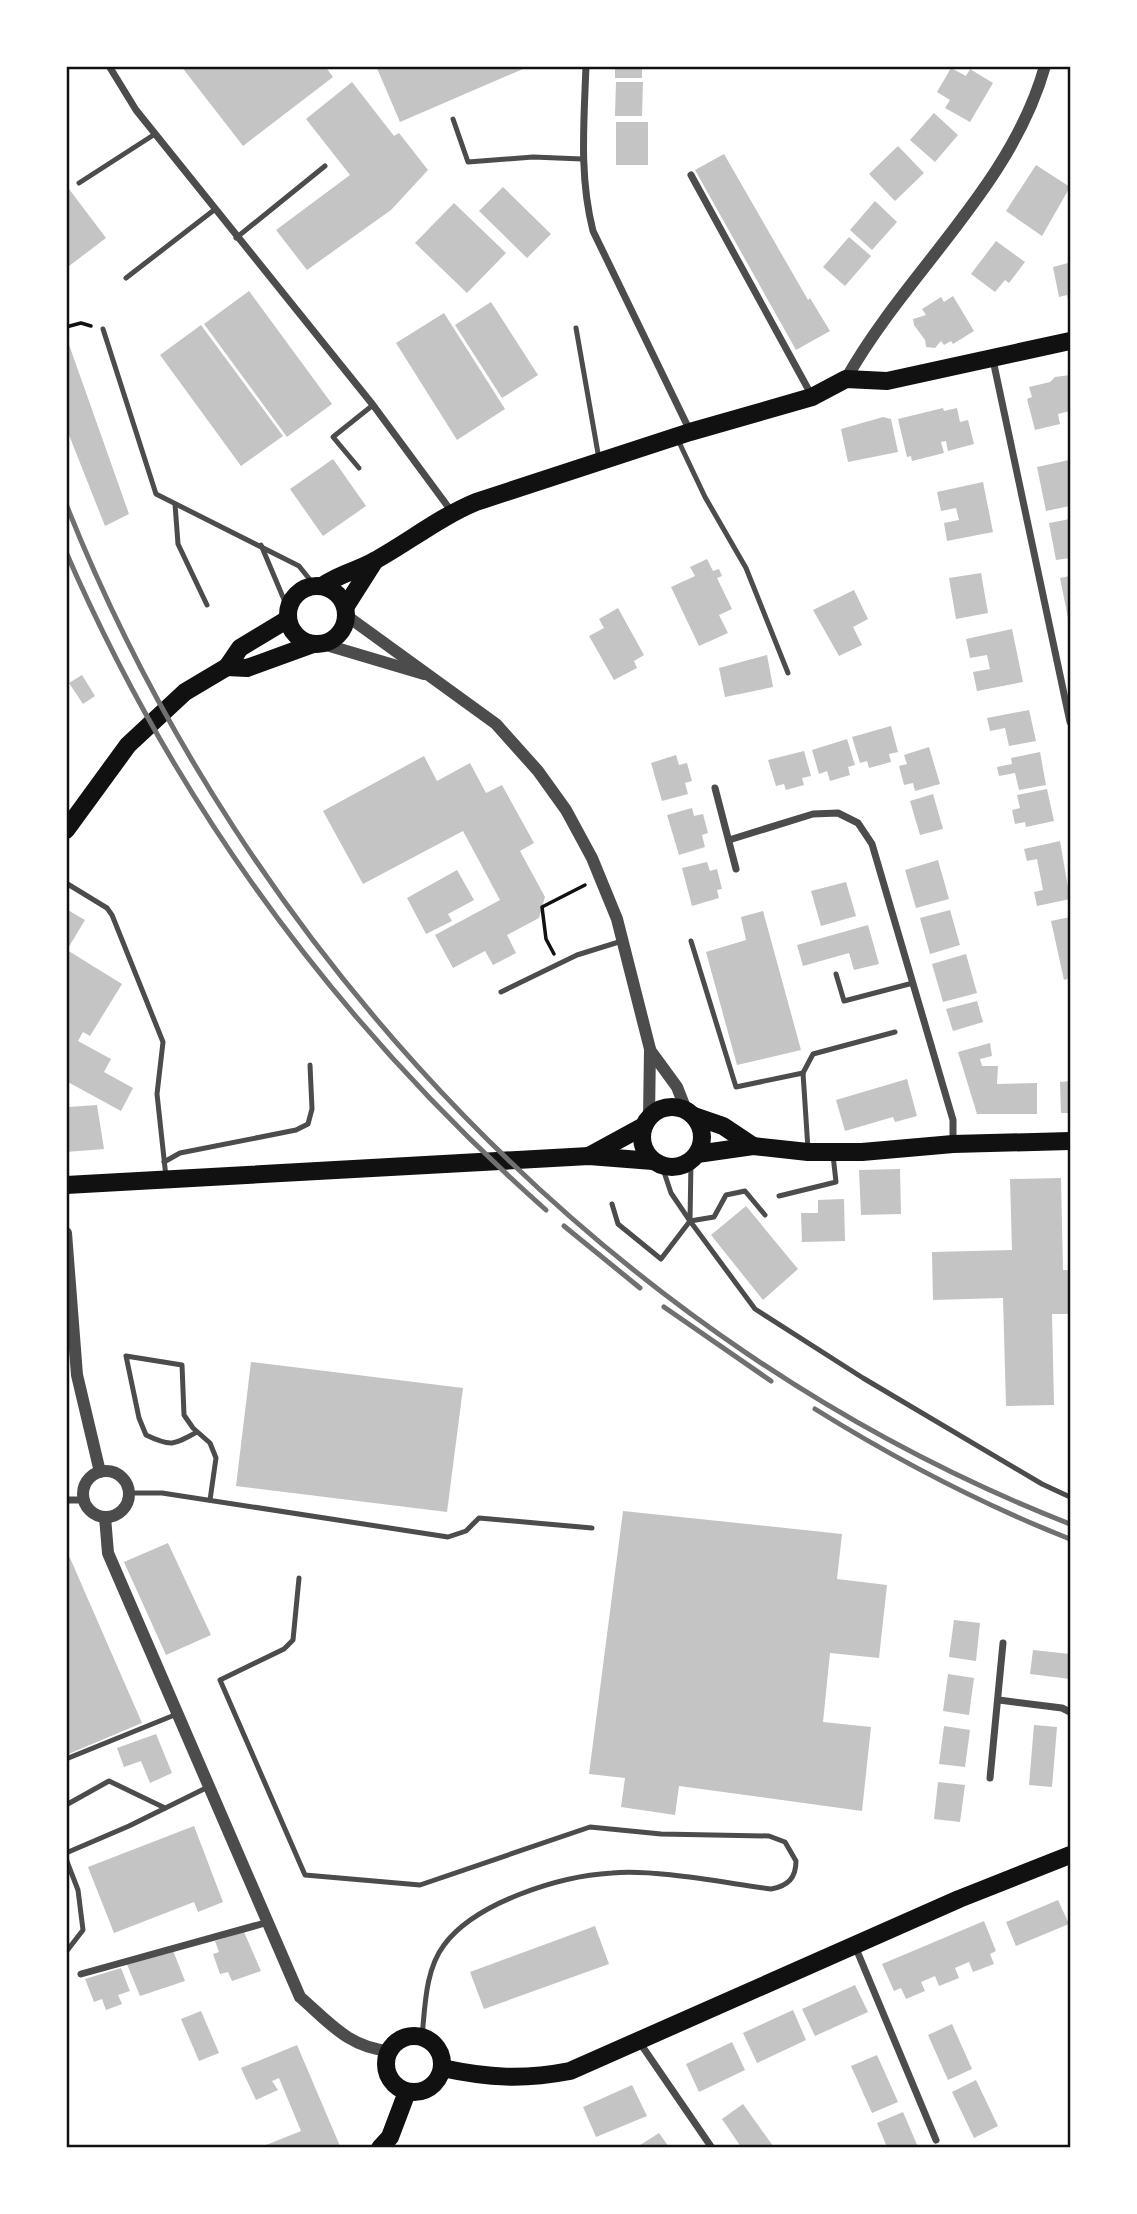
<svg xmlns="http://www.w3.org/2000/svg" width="1137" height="2214" font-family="Lato,sans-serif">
  <rect width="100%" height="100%" fill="#fff"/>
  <!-- building -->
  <g fill="#c4c4c4">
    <polygon points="181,66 325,66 333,77 243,146"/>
    <polygon points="376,66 530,66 400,122"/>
    <rect x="615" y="66" width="27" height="12"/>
    <polygon points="951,68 966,76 970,69 993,83 970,122 945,108 950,100 937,92"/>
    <polygon points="352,82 394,136 399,133 428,170 391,210 307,270 276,230 350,175 306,119"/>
    <polygon points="616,82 643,82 642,116 615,116"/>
    <polygon points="934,113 958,135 935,162 910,140"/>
    <rect x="616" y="122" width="32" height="43"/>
    <polygon points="898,146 924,173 895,201 869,174"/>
    <polygon points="724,154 808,300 810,298 830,331 796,350 695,170"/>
    <polygon points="1036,165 1070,187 1042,236 1006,211"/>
    <polygon points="66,185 106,238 69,266 66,264"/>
    <polygon points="503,187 551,234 527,258 479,211"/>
    <polygon points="875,201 897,222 872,250 850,230"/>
    <polygon points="454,203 506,253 467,293 415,243"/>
    <polygon points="849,237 871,256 845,286 823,267"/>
    <polygon points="996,241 1025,262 1009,283 1005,280 995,292 971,274"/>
    <polygon points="1068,263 1070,270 1069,304 1067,295 1059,297 1053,267"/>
    <polygon points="249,291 332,404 287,437 204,324"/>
    <polygon points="953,296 974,331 953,344 951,341 944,345 941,341 935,348 926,347 925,340 914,325 913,319 926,315 922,309 941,297 944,302"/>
    <polygon points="491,302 538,375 502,398 455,325"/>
    <polygon points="444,313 505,409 457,440 396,343"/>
    <polygon points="201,325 283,436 241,466 160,355"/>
    <polygon points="67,339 129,514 105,526 69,435 66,436"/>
    <polygon points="1070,375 1070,411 1058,414 1060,424 1035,430 1027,399 1032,397 1029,387 1050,382 1055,377"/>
    <polygon points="943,408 944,411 957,408 960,422 968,420 974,444 948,451 946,441 941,442 944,453 912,461 911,456 907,457 898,419"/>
    <polygon points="883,417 891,419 898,452 848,462 841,429"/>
    <polygon points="333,459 366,506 323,536 290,489"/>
    <polygon points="1069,460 1070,506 1046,511 1037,467"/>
    <polygon points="983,482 993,532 947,541 944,523 959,520 956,508 941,511 937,492"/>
    <polygon points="1070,519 1070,558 1056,560 1049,523"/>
    <polygon points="707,559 713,571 719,569 722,576 717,578 732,609 719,615 728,633 699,646 671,587 695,576 690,567"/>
    <polygon points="981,573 988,613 956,619 949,578"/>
    <polygon points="1070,576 1070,623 1069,623 1060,578"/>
    <polygon points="854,590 868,619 853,627 862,645 839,656 813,610"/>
    <polygon points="618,608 644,655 634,661 637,668 614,680 589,636 604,628 599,619"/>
    <polygon points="1012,629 1023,682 977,691 973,672 990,669 987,655 970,658 966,639"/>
    <polygon points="767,655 773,687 725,697 719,668"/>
    <polygon points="82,675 95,696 83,704 69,683"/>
    <polygon points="1029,710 1036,741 1009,746 1005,728 990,731 987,718"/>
    <polygon points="891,726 898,752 889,754 891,762 869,768 867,761 860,763 852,737"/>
    <polygon points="847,739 855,765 848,767 850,775 830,781 827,771 819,774 812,750"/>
    <polygon points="929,747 940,784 915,791 913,783 904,785 899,766 907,764 904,755"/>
    <polygon points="804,751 811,776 802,778 804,785 786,790 784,784 776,786 768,760"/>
    <polygon points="1040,752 1046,785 1019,790 1015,773 999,776 997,767 1012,764 1011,758"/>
    <polygon points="676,755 679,765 687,763 692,781 685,783 688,794 662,801 651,763"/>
    <polygon points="424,756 437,781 470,763 486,793 502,785 534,843 520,851 545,897 539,918 507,935 516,953 493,965 485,951 453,968 435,935 500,900 463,831 363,884 323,811"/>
    <polygon points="1047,789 1054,821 1026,827 1025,822 1015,824 1012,810 1020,808 1017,795"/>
    <polygon points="933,794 943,829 920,835 910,801"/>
    <polygon points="692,808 694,816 703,814 708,833 702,835 705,847 679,855 667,815"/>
    <polygon points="1060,841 1070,899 1037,906 1034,892 1043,890 1037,859 1027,861 1024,849"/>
    <polygon points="938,860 949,899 916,908 905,870"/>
    <polygon points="707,862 710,871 717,869 722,889 717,890 719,898 692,906 682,868"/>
    <polygon points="457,870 474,900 448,914 452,921 426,934 407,898"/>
    <polygon points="846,882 856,916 821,926 811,891"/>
    <polygon points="66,909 85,920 67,950 122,984 90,1036 83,1032 78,1041 111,1059 104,1072 133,1088 121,1111 66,1081"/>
    <polygon points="950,910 960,945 930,954 920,918"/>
    <polygon points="763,911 801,1050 737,1065 706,952 746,940 741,917"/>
    <polygon points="1070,917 1070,978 1064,980 1051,921"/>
    <polygon points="868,925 879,964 854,970 849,953 803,966 797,945"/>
    <polygon points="966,954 977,993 943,1002 932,964"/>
    <polygon points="977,1001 983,1022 953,1031 946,1009"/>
    <polygon points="990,1043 992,1056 980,1059 982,1066 998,1066 997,1084 1037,1083 1037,1114 977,1114 958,1052"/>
    <polygon points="907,1079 917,1116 895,1122 893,1117 845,1131 836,1100"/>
    <polygon points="1070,1081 1070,1113 1061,1113 1060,1082"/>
    <polygon points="97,1105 104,1149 66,1152 68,1107"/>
    <polygon points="900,1169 901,1214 861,1215 859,1170"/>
    <polygon points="1061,1178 1063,1270 1070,1270 1070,1314 1052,1314 1054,1405 1006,1406 1003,1298 933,1300 932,1252 1012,1250 1010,1179"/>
    <polygon points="844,1199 845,1241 802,1242 801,1213 818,1213 818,1200"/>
    <polygon points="746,1206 798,1269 763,1300 711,1235"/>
    <polygon points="251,1362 463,1388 447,1512 236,1486"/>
    <polygon points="623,1511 842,1534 837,1579 887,1585 879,1658 830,1653 823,1722 871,1727 862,1811 679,1786 675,1815 621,1807 625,1778 589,1774"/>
    <polygon points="168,1543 211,1635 166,1655 124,1562"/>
    <polygon points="66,1556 70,1558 142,1723 66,1755"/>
    <polygon points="954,1620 980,1623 976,1661 949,1657"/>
    <polygon points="1033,1650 1070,1654 1070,1679 1030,1674"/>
    <polygon points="948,1674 974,1678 969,1715 943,1711"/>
    <polygon points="1034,1725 1057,1727 1052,1787 1029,1785"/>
    <polygon points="944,1726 970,1730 965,1767 939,1764"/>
    <polygon points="156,1734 172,1773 150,1783 141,1761 124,1767 117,1748"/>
    <polygon points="938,1782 965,1785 960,1822 934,1819"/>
    <polygon points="194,1826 223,1902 198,1912 194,1902 114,1933 88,1867"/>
    <polygon points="1058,1900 1069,1924 1016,1946 1006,1922"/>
    <polygon points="984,1921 996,1951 990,1954 994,1964 973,1972 969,1962 955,1968 959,1978 939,1986 935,1976 921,1982 925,1991 906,1999 901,1988 894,1991 882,1964"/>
    <polygon points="595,1926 609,1964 484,2009 470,1972"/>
    <polygon points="244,1932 261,1971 232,1981 228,1972 220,1974 213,1954 219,1952 215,1941"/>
    <polygon points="172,1948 185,1981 140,1996 126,1962"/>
    <polygon points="121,1968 130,1991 118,1995 122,2004 106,2010 102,1999 94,2002 85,1979"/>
    <polygon points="855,1985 868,2012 815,2036 802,2009"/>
    <polygon points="793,2010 806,2040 757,2063 743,2033"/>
    <polygon points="201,2011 219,2053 199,2061 181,2019"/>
    <polygon points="952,2024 972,2069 948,2080 928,2035"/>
    <polygon points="732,2042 745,2070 699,2092 686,2064"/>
    <polygon points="297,2045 340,2146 337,2147 261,2147 301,2131 279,2078 272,2081 278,2090 256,2100 241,2068"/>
    <polygon points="877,2055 898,2102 872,2113 851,2066"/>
    <polygon points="976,2080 998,2126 974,2138 952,2092"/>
    <polygon points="632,2085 647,2116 596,2137 583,2107"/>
    <polygon points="743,2104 773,2146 771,2147 741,2147 722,2119"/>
    <polygon points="903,2112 918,2147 887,2147 877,2123"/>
    <polygon points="659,2133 669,2147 637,2147"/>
  </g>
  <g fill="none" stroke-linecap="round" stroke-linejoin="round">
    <!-- path -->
    <g stroke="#111" stroke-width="3.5">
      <polyline points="66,327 81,323 91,326"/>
      <polyline points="554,954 546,939 542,907 585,885"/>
    </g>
    <!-- service -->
    <g stroke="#4c4c4c" stroke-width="5">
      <polyline points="453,119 468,162 533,157 582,159"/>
      <polyline points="79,183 155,134"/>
      <polyline points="236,238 325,166"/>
      <polyline points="126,278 214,210"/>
      <polyline points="576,328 599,459"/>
      <polyline points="103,329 156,494 299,566 315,586"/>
      <polyline points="678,440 705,497 746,568 788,673"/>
      <polyline points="359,468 333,437 373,405"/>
      <polyline points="175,504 178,544 207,605"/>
      <polyline points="261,545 288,609"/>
      <polyline points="66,883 107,908 112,915 163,1042 157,1094 166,1177"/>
      <polyline points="691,941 736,1087 803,1073"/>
      <polyline points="836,974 844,1001 913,983"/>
      <polyline points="501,992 577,955 622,941"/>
      <polyline points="808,1149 803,1073 813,1054 895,1032"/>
      <polyline points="164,1162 180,1153 296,1130 308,1124 312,1109 310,1065"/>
      <polyline points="662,1166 671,1193 690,1221 691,1161"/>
      <polyline points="779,1196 836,1182 833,1155"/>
      <polyline points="612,1204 618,1224 661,1259 690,1221 714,1217 726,1195 745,1191 765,1215"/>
      <polyline points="690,1221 755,1309 863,1378 1042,1484 1070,1497"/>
      <path d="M197,1432c-23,13 -26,15 -51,3l-7,-17 -13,-62 56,9 2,50 9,13 17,15 6,15 -6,42"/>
      <polyline points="129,1493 162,1493 448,1537 466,1531 479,1518 592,1528"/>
      <path d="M299,1578l-6,62 -9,9 -64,31 85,195 115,10 170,-58 71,7 108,2 16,6 11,19c0,17 -8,25 -25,28 -46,-6 -115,-20 -159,-16 -52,3 -136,29 -168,72 -19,25 -19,63 -22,92"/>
      <polyline points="66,1759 177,1714"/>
      <polyline points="66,1805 109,1781 165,1808"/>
      <polyline points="66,1853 129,1826 208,1787"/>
      <polyline points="66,1859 78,1890 83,1930 66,1952"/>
    </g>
    <!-- minor -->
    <g stroke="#4c4c4c" stroke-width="7">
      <polyline points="109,66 136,110 373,405 452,512"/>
      <path d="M586,66c-2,56 -7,110 7,165l97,200"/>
      <polyline points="691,175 812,396"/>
      <polyline points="993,360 1070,722"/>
      <polyline points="715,788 736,869"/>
      <polyline points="729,840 813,814 838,813 858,823 872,844 953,1120 953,1143"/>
      <polyline points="66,1500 84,1500"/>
      <polyline points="999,1700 1062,1708 1070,1712"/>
      <polyline points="990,1778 1003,1643"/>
      <polyline points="855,1946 936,2140"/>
      <polyline points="81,1974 265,1923"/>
      <polyline points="640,2043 712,2148"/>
    </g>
    <!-- tertiary -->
    <g stroke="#4c4c4c" stroke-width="12">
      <path d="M846,379c60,-107 165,-192 199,-313"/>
      <polyline points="347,616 496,724 538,771 566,810 592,858 617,919 650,1049 649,1117"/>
      <polyline points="323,644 424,674"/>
      <polyline points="650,1050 677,1087 686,1110"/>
      <polyline points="66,1233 77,1375 100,1472"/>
      <circle cx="106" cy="1494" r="23"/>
      <path d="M105,1517l3,36 192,444c30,26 48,50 89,54"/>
    </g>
    <!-- primary -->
    <g stroke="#111" stroke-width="18">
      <circle cx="317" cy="615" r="29"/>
      <path d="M322,586c20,-14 36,-15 54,-26 34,-19 64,-43 100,-58l214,-70 122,-35 34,-18 41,2 183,-40"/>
      <polyline points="346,606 374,562"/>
      <polyline points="227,667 247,668 313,644"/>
      <polyline points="66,830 128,745 185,692 227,667 240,648 288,619"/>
      <circle cx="672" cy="1137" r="30"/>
      <polyline points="694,1116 723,1126 753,1146"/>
      <polyline points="697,1154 753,1146 808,1152 862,1152 953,1144 1070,1141"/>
      <polyline points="589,1156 644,1126"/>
      <polyline points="66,1185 589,1156 653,1161"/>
      <circle cx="414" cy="2064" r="28"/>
      <path d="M442,2068c47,10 81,12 128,3l389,-172 111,-44"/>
      <polyline points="380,2148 390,2137 407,2092"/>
    </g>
    <!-- rail -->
    <g stroke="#707070" stroke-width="5">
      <path d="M66,504c179,451 550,843 1004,1020"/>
      <path d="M66,552c110,254 273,474 480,658"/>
      <polyline points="564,1226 640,1288"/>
      <polyline points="664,1307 771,1381"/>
      <path d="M815,1409c82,51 166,95 255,130"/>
    </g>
  </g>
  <!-- border -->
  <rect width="1137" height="2214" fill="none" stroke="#ffffff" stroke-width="136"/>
  <rect x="68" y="68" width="1001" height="2078" fill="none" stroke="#111" stroke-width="2.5"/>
</svg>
